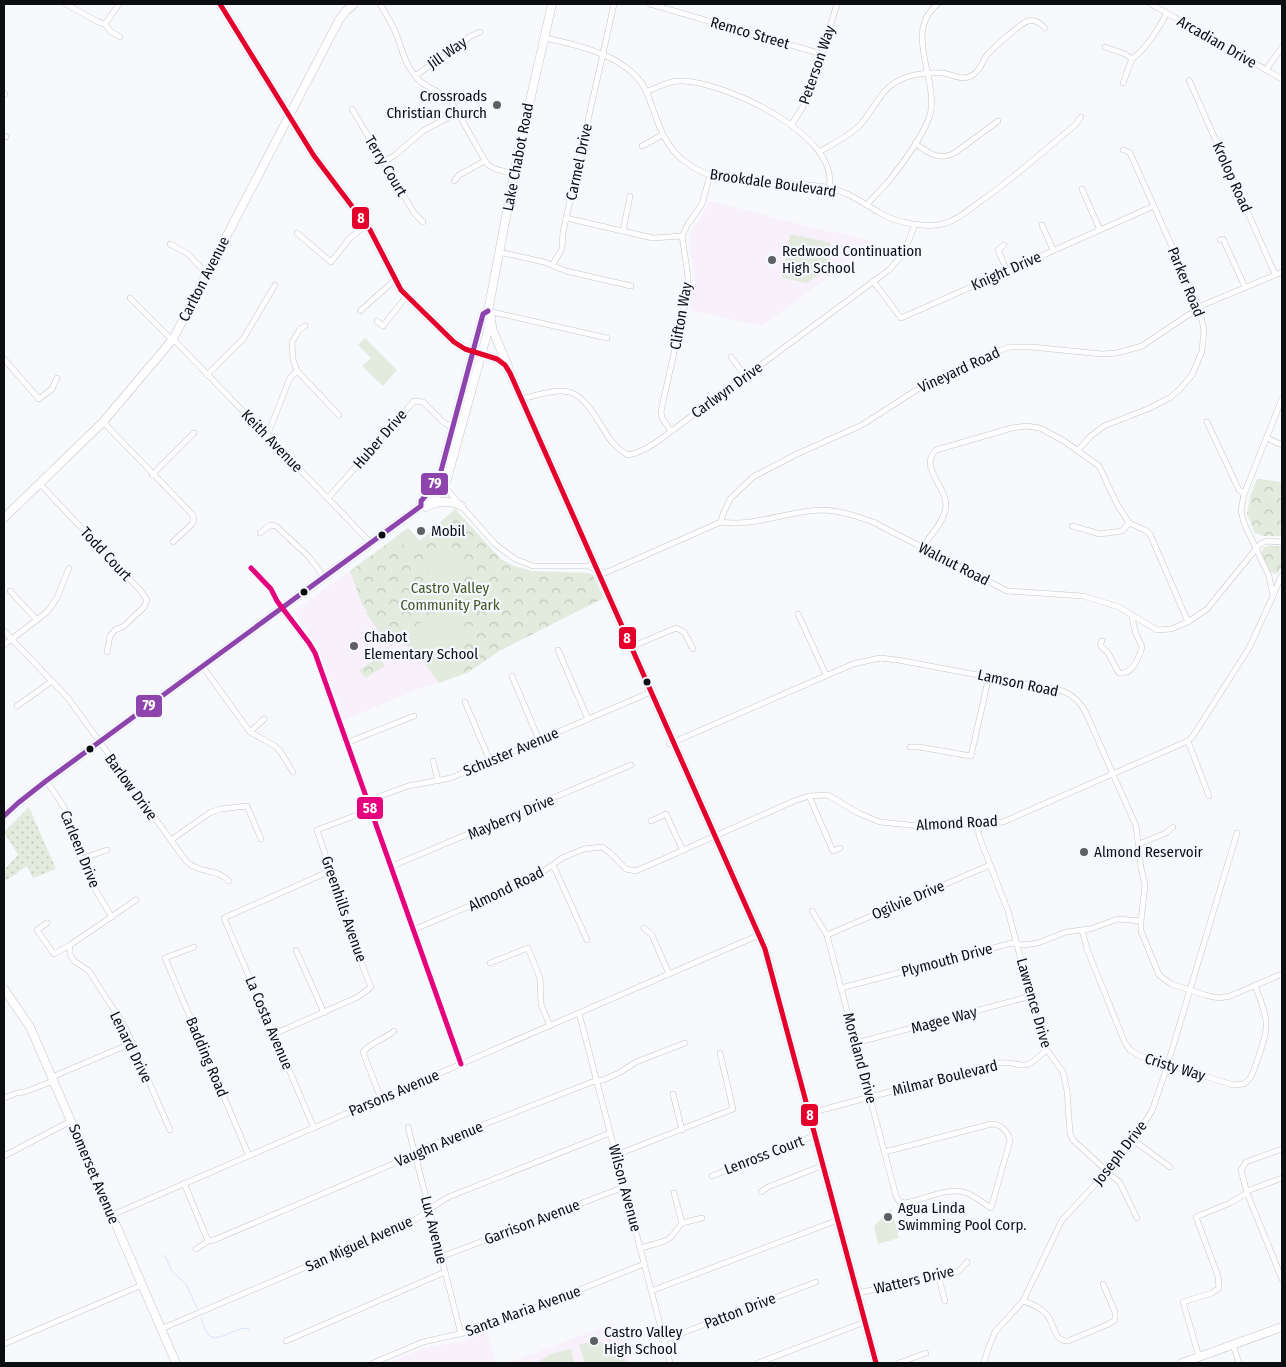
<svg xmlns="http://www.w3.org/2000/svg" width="1286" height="1367" font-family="'Fira Sans Condensed',sans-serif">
  <defs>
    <pattern id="grass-dots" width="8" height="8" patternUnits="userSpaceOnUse" patternTransform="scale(1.25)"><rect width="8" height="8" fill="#e2ebde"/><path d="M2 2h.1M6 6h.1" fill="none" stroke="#c1c8bd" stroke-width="1.8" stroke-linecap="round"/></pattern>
    <pattern id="park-crowns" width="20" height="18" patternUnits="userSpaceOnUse" patternTransform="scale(1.25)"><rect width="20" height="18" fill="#e2ebde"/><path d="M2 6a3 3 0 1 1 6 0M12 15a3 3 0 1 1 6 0" fill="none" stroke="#c1c8bd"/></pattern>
  </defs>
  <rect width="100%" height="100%" fill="#f7f9fc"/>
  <!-- education -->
  <g fill="#f8f0fb">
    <polygon points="709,201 830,232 843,233 875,243 762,326 690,310 695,281 689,245 690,233 705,211"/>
    <polygon points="350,571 362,604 382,635 385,633 390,645 399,640 416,650 439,683 418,689 344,720 319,649 296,615 297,609"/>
    <polygon points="614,1323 632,1363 502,1363 519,1359"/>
    <polygon points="487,1332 496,1363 389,1363 423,1348 460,1342"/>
  </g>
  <!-- grass -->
  <polygon fill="url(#grass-dots)" points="29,807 56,869 33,878 27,866 4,882 4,870 18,855 4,832"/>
  <!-- park -->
  <g fill="url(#park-crowns)">
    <polygon points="1257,479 1282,482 1282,536 1263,536 1255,533 1247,514 1250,497"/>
    <polygon points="455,509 501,559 514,566 532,571 589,573 593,575 604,598 501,650 467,673 439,683 416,651 413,653 406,644 404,645 399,640 391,646 385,633 381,635 366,613 367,611 362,604 350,571 408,528 420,541"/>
    <polygon points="1271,545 1282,547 1282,566 1278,573 1274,574 1270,571 1261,554 1264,547"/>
    <polygon points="379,657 385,666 365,678 359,670"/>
  </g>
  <!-- garden -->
  <g fill="#e2ebde">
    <polygon points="790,234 831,243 827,269 807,283 782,278"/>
    <polygon points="365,338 397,370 383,386 362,366 371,358 358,345"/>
    <polygon points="409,533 412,534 423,548 412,556 401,541 402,538"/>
    <polygon points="442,548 445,549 465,574 464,578 447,591 444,591 424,565 424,561"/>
    <path d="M454,600c19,29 13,63 -15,82l-33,-46 1,-4z"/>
    <polygon points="891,1208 899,1238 878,1244 874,1226"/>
    <polygon points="593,1341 613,1344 625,1359 626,1363 585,1363 579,1345"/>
    <polygon points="571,1349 574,1363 537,1363 550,1354"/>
  </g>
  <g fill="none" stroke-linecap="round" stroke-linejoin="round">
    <!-- stream -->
    <g stroke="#dae5fa" stroke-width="1">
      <polyline points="165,1255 171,1270 186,1284 197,1308"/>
      <path d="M201,1318c2,5 4,11 6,15 9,14 29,-9 42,-4"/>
    </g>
    <defs>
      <g id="street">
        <polyline points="66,4 98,22 105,24 110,31 120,37"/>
        <path d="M380,4c5,9 11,18 15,27 7,17 9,32 21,46 9,12 25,13 35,24l36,63 8,5 19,5"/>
        <polyline points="650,4 822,54"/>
        <polyline points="1151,4 1282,79"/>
        <polyline points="105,24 119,4"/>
        <path d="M545,38c34,7 87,19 102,55 10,25 15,51 37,68 40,32 99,17 146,27 19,4 34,16 50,25 17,10 48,16 66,10 13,-4 24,-14 35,-22 33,-23 63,-50 94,-76l6,-8"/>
        <polyline points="1105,47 1125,54 1132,59"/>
        <path d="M1132,59c16,-12 25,-29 35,-46"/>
        <polyline points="1266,70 1282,47"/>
        <polyline points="415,76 471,36 480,32"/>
        <polyline points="1189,80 1275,274"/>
        <polyline points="1123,83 1132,59"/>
        <path d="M646,92c12,-5 24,-12 37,-11 41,1 158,54 146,107"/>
        <polyline points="4,93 5,94"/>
        <polyline points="352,109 414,213 423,222"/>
        <polyline points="791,125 803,107 809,95 837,4"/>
        <polyline points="4,136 6,137"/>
        <path d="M915,143c13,10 25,19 41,9l42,-31"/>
        <polyline points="642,146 662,135"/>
        <path d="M819,152c14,-8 30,-16 41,-27 14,-15 21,-37 40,-45 12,-6 29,-8 42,-7 10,1 19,8 29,3 10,-5 10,-13 16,-21 5,-6 34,-32 41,-34 7,-2 12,2 17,7"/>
        <polyline points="384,162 395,155 423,131 458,112"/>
        <polyline points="454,181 459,175 485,161"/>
        <polyline points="1082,189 1100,230"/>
        <path d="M867,205c6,-8 14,-15 21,-23 13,-16 40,-52 43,-72 5,-35 -27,-80 7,-106"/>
        <polyline points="566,218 653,238 682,236"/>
        <polyline points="1042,225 1053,250"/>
        <polyline points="623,231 630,196"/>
        <polyline points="297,233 331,262 349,239 366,225"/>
        <polyline points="1220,240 1223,239 1245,287"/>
        <polyline points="170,244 188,254 207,274"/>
        <polyline points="1004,245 998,250 1007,271"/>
        <polyline points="499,252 544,262 566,271 631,286"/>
        <polyline points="553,264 562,249 563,232 614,4"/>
        <polyline points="873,281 901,318 1154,206"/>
        <polyline points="130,298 172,340"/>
        <polyline points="360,311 395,280"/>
        <polyline points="488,311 607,338"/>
        <polyline points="377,321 383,326 406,297"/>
        <polyline points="305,326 300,329 292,342 293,359 297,371 339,415"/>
        <polyline points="173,339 371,543"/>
        <polyline points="731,357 745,376"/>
        <polyline points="4,359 39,399 52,389 57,378"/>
        <polyline points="207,375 243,339 275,285"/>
        <path d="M522,399c50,-14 55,-13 82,31 6,11 13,19 24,25l8,-2 11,-5 11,-7 231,-171 15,-17 11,-29"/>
        <polyline points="103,422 192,514 194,519 192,524 173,542"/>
        <polyline points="1207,422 1239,490 1244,494"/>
        <polyline points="671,431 662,418 661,411 688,290 688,276 682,236 688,224 702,204 710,175"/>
        <polyline points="267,436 290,378 297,371"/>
        <polyline points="1267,438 1282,445"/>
        <polyline points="1077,451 1091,436 1104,426 1150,408 1171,397 1179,390 1192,375 1202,351 1204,330 1199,307 1131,155 1129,152 1123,150"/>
        <polyline points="152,475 194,433"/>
        <polyline points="40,484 140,590 147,600 144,607 124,626 115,630 110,636 107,652"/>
        <path d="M442,484l53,60 20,15 18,7h55l17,7 116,-51c34,5 66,-11 100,-12 18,0 36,6 52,12l134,69 76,5 36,11 38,23 14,-1 17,-7 19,-13 53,-65 7,-3 15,1"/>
        <polyline points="328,498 414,401 423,402 444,423 461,430"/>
        <polyline points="721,522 723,514 730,499 753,477 797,454 862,425 921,387 994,352 1010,347 1031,347 1102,354 1117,353 1142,346 1203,305 1282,272"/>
        <polyline points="1072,526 1100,534 1122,531 1129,523"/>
        <polyline points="260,533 270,525 276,526 309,557 324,577"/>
        <path d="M922,548c7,-12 20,-23 23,-37 7,-21 -28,-42 -9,-61l76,-22 14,-2 14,2 24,13 35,25 18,38 12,19 16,7 5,4 38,88"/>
        <polyline points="251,568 271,589 277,601 309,643 315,653 461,1064"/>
        <polyline points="10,591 37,620"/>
        <polyline points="1273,595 1282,575"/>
        <polyline points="798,614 826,675"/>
        <path d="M4,631l64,67 118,163c13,13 31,7 43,20"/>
        <path d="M1102,641l-2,4 8,8 11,20c14,2 20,-16 23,-26l-7,-16 -3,-15"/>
        <polyline points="4,645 47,612 57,598 69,568"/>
        <polyline points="631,647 676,628 684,632 693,649"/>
        <polyline points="558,650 588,719"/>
        <polyline points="203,667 250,732 275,746 280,751 293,772"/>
        <polyline points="512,676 539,740"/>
        <polyline points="465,702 490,761"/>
        <polyline points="17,706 52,681"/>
        <polyline points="250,732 264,719"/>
        <polyline points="1188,741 1209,796"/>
        <polyline points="346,743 414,716"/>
        <path d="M669,744l184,-80 27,-6 18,2 165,31c11,5 17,11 23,22l50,113 5,42 4,17 -4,36v10l18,44 12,9 34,11 14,3 11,-2 52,-22"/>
        <polyline points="910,747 919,747 971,756 989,676"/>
        <polyline points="433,761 438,781"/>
        <path d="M46,781c10,13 21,28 26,44 3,7 2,15 4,23 9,24 22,47 36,69"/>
        <polyline points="809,796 833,851 840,848"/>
        <polyline points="367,801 408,786 451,778 651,692"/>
        <polyline points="651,821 666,814 683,851"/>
        <polyline points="978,824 979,836 1008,911 1044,1046 1063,1072 1067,1091 1070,1133 1073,1140 1120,1183 1137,1218"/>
        <polyline points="171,840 211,812 221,809 247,806 261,839"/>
        <polyline points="1139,844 1166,833 1173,827"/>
        <polyline points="81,859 107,850"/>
        <polyline points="552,866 555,869 587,940"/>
        <polyline points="390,867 631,765"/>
        <path d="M812,911l15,24 69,261 3,5 6,2c19,-3 43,-17 62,-10 9,4 16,10 24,15l19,-67c-2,-10 -9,-17 -19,-17l-106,28"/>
        <polyline points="47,923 37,930 54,954 70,945 136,900"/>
        <polyline points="644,928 652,935 669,974"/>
        <polyline points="413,930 533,879 562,858 584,849 602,847 609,852 626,869 636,871 794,801 809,796 828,795 858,813 880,822 919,826 932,827 1003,822 1188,741 1193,736 1249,648 1273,596 1269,576 1244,523 1241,511 1244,494 1282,399"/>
        <path d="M1082,930l5,19 38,94 5,7 10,6 93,29 11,-1c8,-5 10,-15 13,-23 14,-37 11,-40 -2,-76"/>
        <polyline points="827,935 990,865"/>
        <polyline points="70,945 70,954 74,961 89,971 126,1029 170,1130"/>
        <polyline points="194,947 165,958 249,1156"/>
        <polyline points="296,950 324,1013"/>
        <polyline points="490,963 528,948 540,978 541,1004 550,1026"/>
        <polyline points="841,988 1012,943 1023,945 1038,943 1066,932 1090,929 1118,919 1141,921"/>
        <polyline points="579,1013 670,1363"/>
        <polyline points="274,1034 358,997 371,987 344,919 339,896 317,830 370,810"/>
        <polyline points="856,1043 1031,996"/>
        <polyline points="52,1077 132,1043"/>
        <polyline points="673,1094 682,1130"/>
        <polyline points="4,1098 17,1093 25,1092 53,1081"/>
        <path d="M381,1099l-18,-47c8,-10 22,-13 31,-21"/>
        <path d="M810,1113l188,-50c27,-3 22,13 48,-13"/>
        <polyline points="408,1127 461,1334"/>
        <polyline points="314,1128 224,918 330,871"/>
        <polyline points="1133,1140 1170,1167"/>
        <polyline points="1282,1149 1246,1162 1241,1170 1247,1193 1282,1279"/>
        <polyline points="616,1155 733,1109 720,1053"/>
        <polyline points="4,1156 71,1121"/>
        <polyline points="712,1176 816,1135"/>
        <polyline points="184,1183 208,1241"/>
        <polyline points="1247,1191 1282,1178"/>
        <polyline points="761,1192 768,1187 824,1165"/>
        <polyline points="674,1193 682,1223"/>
        <polyline points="112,1215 759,935"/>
        <polyline points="641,1248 665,1241 671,1237 682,1223 702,1218"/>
        <polyline points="196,1249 208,1241 214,1240 395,1163 414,1152 592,1082 603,1080 619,1073 636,1062 685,1043"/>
        <polyline points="441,1257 624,1187"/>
        <polyline points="938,1275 945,1301"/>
        <polyline points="651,1291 838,1220"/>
        <polyline points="858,1293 959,1271 967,1262"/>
        <path d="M1023,1301c8,3 18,6 24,14 8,9 6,26 21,26l41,-17 6,-4v-8l-12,-28"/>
        <path d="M161,1329l250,-107c14,-8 25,-19 40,-26l159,-63"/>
        <polyline points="664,1340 816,1282"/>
        <polyline points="286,1341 445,1272"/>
        <polyline points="4,1344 142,1285"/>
        <polyline points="1233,1345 1239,1363"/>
        <polyline points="1199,1357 1183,1302 1212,1293 1219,1288 1218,1276 1196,1217 1230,1203 1247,1193"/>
        <polyline points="373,1363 423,1342 468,1332 519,1314 644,1264"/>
        <polyline points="758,1363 865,1322"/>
        <polyline points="899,1363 926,1353"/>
        <polyline points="984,1363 988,1349 995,1332 1023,1301 1062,1220 1108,1171 1133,1140 1152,1111 1166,1070 1237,833"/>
      </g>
      <g id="secondary">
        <polyline points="220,4 314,156 370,230 401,290 454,342 465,349 497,359 505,365 510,373 765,949 876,1363"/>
        <polyline points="491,321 493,331 508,366"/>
        <path d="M430,505c11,-5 21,-4 31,1"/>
        <path d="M421,506l5,1c9,-7 16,-17 21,-28l40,-145 4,-17 -3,-6 31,-162 33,-145"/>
        <polyline points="4,518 103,422 173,339 339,20 346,11 354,4"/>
        <polyline points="4,816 18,803 46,781 421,506 421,501 433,487 441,471 483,314 488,311"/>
        <polyline points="4,989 30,1027 176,1363"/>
        <polyline points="1182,1363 1282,1327"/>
      </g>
    </defs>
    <!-- street casing -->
    <use href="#street" stroke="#c4c6c9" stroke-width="6"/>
    <!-- secondary casing -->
    <use href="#secondary" stroke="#c4c6c9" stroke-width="9"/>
    <!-- street -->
    <use href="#street" stroke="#fefeff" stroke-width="5"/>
    <!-- secondary -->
    <use href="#secondary" stroke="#fefeff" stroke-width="8"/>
    <defs>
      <polyline id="bus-1" points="4,816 18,803 46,781 421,506 421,501 433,487 441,471 483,314 488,311"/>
      <polyline id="bus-2" points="220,4 314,156 370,230 401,290 454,342 465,349 497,359 505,365 510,373 765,949 876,1363"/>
      <polyline id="bus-3" points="251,568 271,589 277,601 309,643 315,653 461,1064"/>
    </defs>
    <!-- bus-1 casing -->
    <use href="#bus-1" stroke="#f5f8fe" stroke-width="9"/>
    <!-- bus-2 casing -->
    <use href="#bus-2" stroke="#f5f8fe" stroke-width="9"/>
    <!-- bus-3 casing -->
    <use href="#bus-3" stroke="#f5f8fe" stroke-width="9"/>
    <!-- bus-1 -->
    <use href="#bus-1" stroke="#8e44ad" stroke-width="5"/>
    <!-- bus-2 -->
    <use href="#bus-2" stroke="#e4002b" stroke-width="5"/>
    <!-- bus-3 -->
    <use href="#bus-3" stroke="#e5007d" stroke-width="5"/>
  </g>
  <!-- markers -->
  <g fill="#5f6063" stroke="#f5f8fe" stroke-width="2">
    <circle cx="497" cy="105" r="5"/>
    <circle cx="772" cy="260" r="5"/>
    <circle cx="421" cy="531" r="5"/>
    <circle cx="354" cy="646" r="5"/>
    <circle cx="1084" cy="852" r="5"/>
    <circle cx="888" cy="1217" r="5"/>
    <circle cx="594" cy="1341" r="5"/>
  </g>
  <g fill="#0d0e11" stroke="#f5f8fe" stroke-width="2">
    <circle cx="382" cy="535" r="4.5"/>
    <circle cx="304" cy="592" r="4.5"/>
    <circle cx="647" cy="682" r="4.5"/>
    <circle cx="90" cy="749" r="4.5"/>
  </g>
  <g text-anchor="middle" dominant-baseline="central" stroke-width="4.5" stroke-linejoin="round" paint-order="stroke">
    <!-- street labels -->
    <g font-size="15" fill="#0d0e11" stroke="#f5f8fe">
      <text transform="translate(750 33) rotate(16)">Remco Street</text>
      <text transform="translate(1217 42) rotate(30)">Arcadian Drive</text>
      <text transform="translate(447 53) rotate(-35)">Jill Way</text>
      <text transform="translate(817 65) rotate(-71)">Peterson Way</text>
      <text transform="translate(518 157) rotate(-79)">Lake Chabot Road</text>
      <text transform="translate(579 162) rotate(-78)">Carmel Drive</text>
      <text transform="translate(386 166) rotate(59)">Terry Court</text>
      <text transform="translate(1232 177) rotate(66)">Krolop Road</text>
      <text transform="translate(773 183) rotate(8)">Brookdale Boulevard</text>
      <text transform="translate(1006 271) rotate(-24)">Knight Drive</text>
      <text transform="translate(204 279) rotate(-63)">Carlton Avenue</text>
      <text transform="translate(1186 282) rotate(68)">Parker Road</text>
      <text transform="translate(681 316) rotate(-80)">Clifton Way</text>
      <text transform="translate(959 370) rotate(-25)">Vineyard Road</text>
      <text transform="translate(727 390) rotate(-36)">Carlwyn Drive</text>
      <text transform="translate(380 439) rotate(-49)">Huber Drive</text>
      <text transform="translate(272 441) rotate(46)">Keith Avenue</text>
      <text transform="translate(106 554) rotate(47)">Todd Court</text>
      <text transform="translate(954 564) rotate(27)">Walnut Road</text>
      <text transform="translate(1018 683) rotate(12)">Lamson Road</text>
      <text transform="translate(511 752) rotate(-23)">Schuster Avenue</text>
      <text transform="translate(131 787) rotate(54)">Barlow Drive</text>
      <text transform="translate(511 817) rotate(-23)">Mayberry Drive</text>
      <text transform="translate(957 823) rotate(-3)">Almond Road</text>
      <text transform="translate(80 849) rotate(68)">Carleen Drive</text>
      <text transform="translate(506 889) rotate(-26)">Almond Road</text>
      <text transform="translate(908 900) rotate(-23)">Ogilvie Drive</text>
      <text transform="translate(344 909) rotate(71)">Greenhills Avenue</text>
      <text transform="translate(947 960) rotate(-15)">Plymouth Drive</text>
      <text transform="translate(1034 1003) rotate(74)">Lawrence Drive</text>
      <text transform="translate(944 1020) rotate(-15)">Magee Way</text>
      <text transform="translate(269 1023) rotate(67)">La Costa Avenue</text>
      <text transform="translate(131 1047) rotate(64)">Lenard Drive</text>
      <text transform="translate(207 1057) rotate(67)">Badding Road</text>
      <text transform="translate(860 1058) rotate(75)">Moreland Drive</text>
      <text transform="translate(1175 1067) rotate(17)">Cristy Way</text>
      <text transform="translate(945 1078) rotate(-14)">Milmar Boulevard</text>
      <text transform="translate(394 1093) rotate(-23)">Parsons Avenue</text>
      <text transform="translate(439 1144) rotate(-23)">Vaughn Avenue</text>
      <text transform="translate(1120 1153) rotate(-52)">Joseph Drive</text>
      <text transform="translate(764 1155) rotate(-21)">Lenross Court</text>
      <text transform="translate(94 1174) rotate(67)">Somerset Avenue</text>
      <text transform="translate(625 1188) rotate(75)">Wilson Avenue</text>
      <text transform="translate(532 1222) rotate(-21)">Garrison Avenue</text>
      <text transform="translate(434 1230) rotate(76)">Lux Avenue</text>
      <text transform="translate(359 1244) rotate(-24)">San Miguel Avenue</text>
      <text transform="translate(914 1280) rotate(-13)">Watters Drive</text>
      <text transform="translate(523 1311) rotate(-20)">Santa Maria Avenue</text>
      <text transform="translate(740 1311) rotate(-21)">Patton Drive</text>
    </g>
    <!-- poi labels -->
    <g font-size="15" fill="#0d0e11" stroke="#f5f8fe" text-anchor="start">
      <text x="487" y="96" text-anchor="end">Crossroads<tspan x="487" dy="17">Christian Church</tspan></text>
      <text x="782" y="251">Redwood Continuation<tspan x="782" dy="17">High School</tspan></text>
      <text x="431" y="531">Mobil</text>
      <text x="364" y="637">Chabot<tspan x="364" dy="17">Elementary School</tspan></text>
      <text x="1094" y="852">Almond Reservoir</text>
      <text x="898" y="1208">Agua Linda<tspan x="898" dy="17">Swimming Pool Corp.</tspan></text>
      <text x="604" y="1332">Castro Valley<tspan x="604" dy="17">High School</tspan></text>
    </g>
    <!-- park labels -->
    <g font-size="15" fill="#415a27" stroke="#f5f8fe">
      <text x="450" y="588">Castro Valley<tspan x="450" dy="17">Community Park</tspan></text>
    </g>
  </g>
  <g stroke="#f5f8fe" stroke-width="2">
    <rect x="351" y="206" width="19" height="24" rx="5" fill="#e4002b"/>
    <rect x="420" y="472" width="29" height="24" rx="5" fill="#8e44ad"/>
    <rect x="618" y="626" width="19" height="24" rx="5" fill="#e4002b"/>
    <rect x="135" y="694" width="28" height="24" rx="5" fill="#8e44ad"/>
    <rect x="356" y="796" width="28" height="24" rx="5" fill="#e5007d"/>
    <rect x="800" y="1103" width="19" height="24" rx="5" fill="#e4002b"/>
  </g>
  <g font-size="14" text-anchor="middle" font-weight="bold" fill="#fff">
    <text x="361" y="223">8</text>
    <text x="435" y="488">79</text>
    <text x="627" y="643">8</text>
    <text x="149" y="710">79</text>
    <text x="370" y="813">58</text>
    <text x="810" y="1120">8</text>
  </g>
  <!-- border -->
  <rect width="1286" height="1367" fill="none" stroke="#0d0e11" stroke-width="10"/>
</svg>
